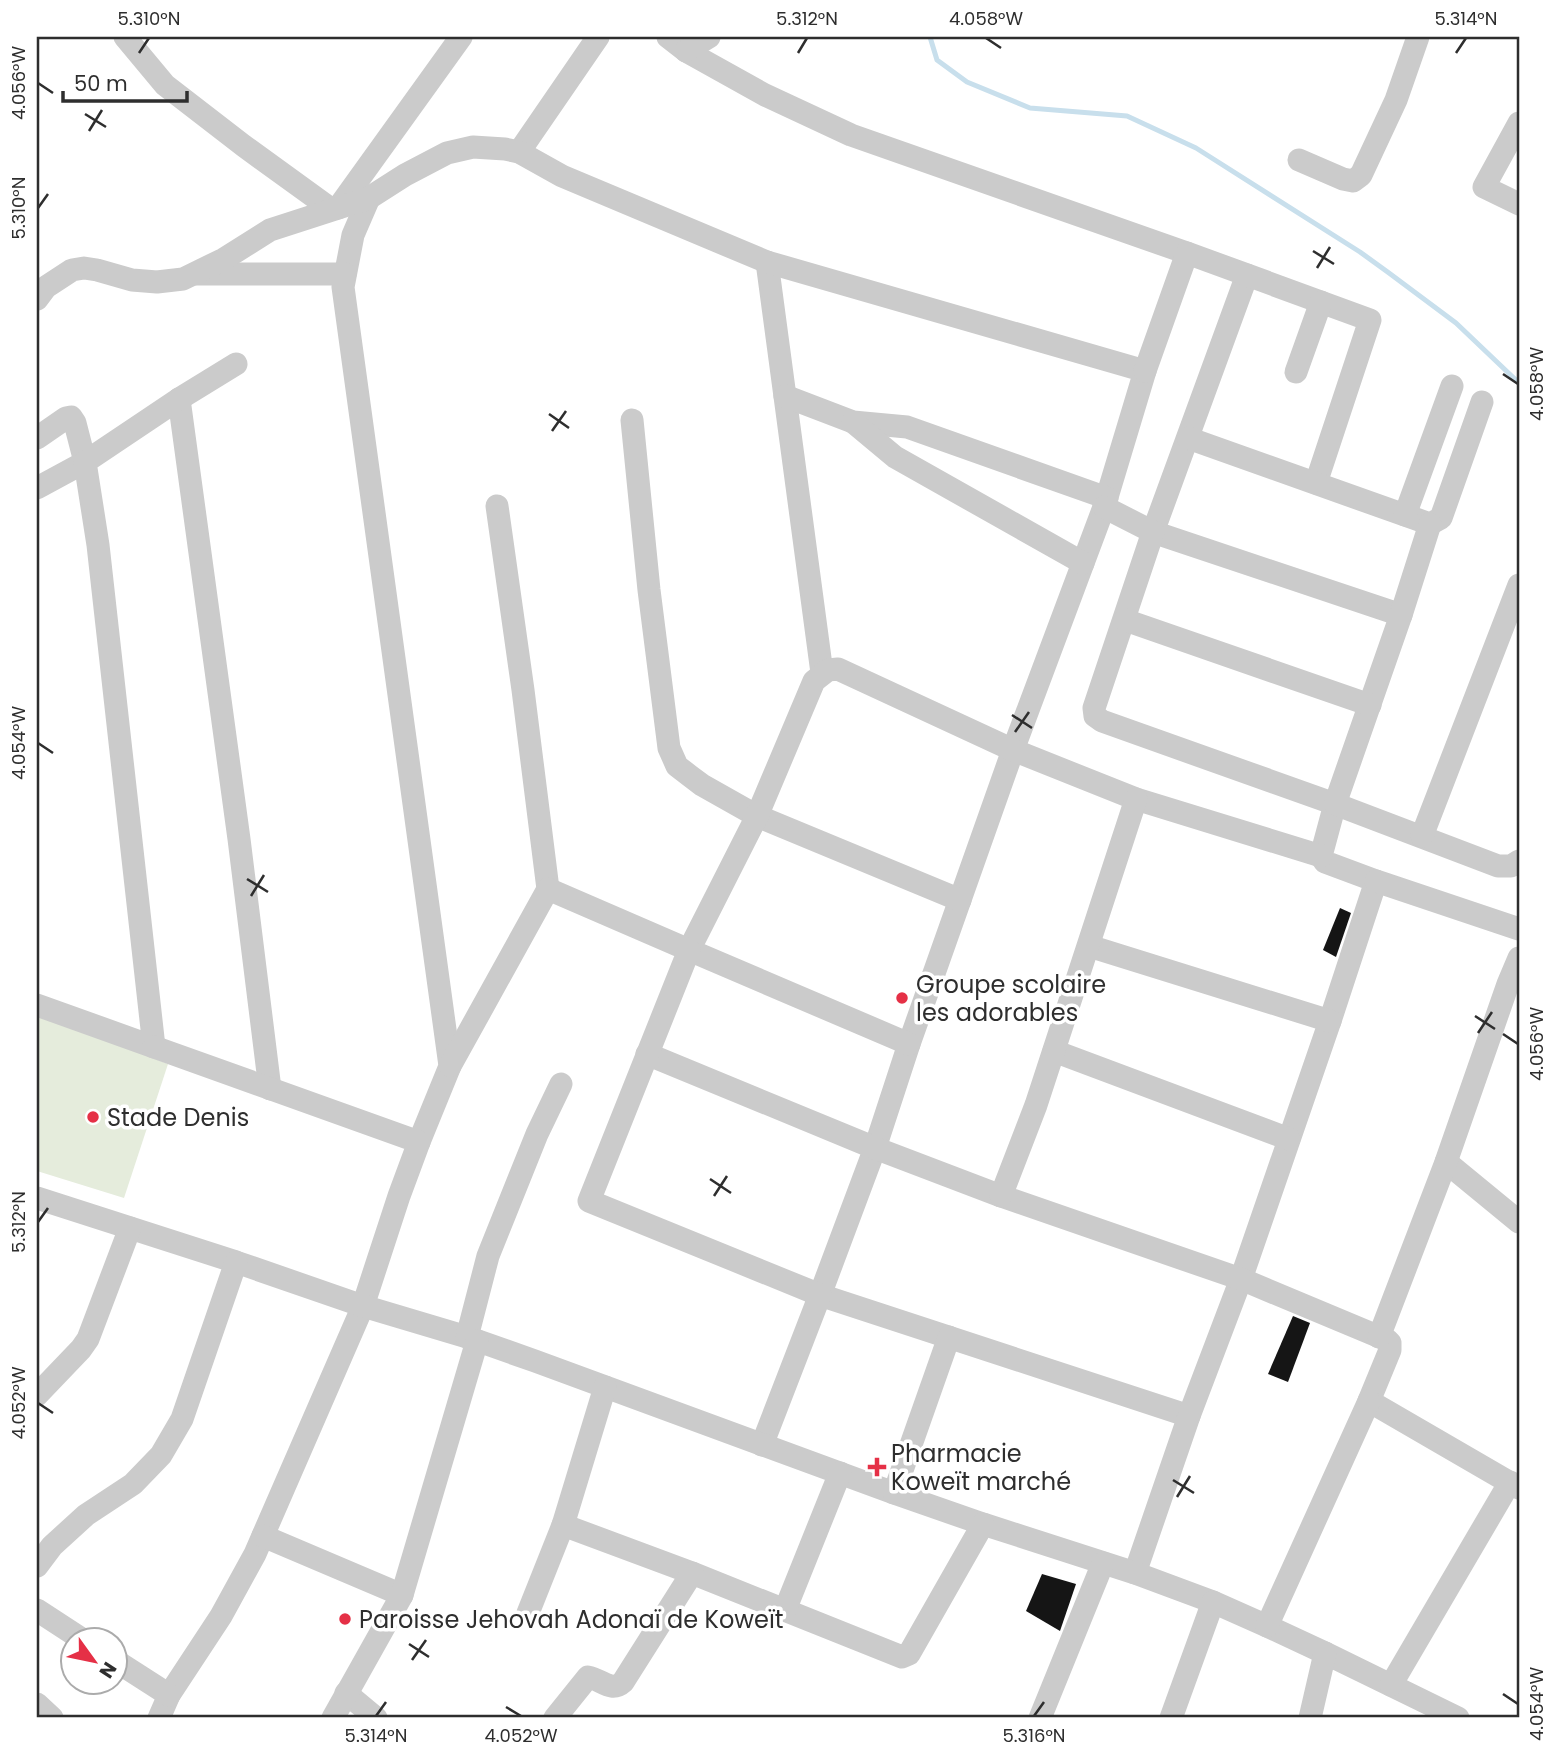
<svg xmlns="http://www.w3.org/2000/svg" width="1556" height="1755" font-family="Poppins,sans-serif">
  <rect width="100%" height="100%" fill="#fff"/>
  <!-- green -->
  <polygon fill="#e5ecdc" points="37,1012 168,1064 124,1198 37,1171"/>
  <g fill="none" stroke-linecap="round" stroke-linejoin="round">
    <!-- stream -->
    <polyline stroke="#c8dfec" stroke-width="5" points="930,37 937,60 967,82 1030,108 1127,116 1196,148 1360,252 1389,273 1456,323 1519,383"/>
  </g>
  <!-- building -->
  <g fill="#151515">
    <polygon points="1340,908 1351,913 1336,957 1323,950"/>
    <polygon points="1293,1316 1310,1323 1288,1382 1268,1374"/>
    <polygon points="1042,1574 1076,1584 1060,1631 1026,1611"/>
  </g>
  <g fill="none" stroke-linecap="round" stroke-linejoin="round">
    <!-- minor -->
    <g stroke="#cbcbcb" stroke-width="23">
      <polyline points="125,37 165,85 244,146 331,209"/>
      <polyline points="668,37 686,51 765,95 851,135 1187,253"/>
      <polyline points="686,51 709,37"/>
      <polyline points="1519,123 1484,187 1519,204"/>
      <polyline points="519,152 598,37"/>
      <polyline points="1299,160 1343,179 1353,181 1361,175 1396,100 1418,37"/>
      <polyline points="369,198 353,235 343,287 450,1066 419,1142"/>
      <polyline points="338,208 461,37"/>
      <polyline points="767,262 822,673"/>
      <polyline points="198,274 345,274"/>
      <polyline points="1247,275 1153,532 1401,615"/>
      <polyline points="37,299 46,287 72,270 84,268 97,270 132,280 157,282 183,279 224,259 270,230 369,198 405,175 447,153 473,147 505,149 519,152 562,176 767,262 1145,371 1104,507 1013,750 909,1044 875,1148 820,1295 1189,1416"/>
      <polyline points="1145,371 1187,253 1370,320 1316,483"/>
      <polyline points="1296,372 1321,302"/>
      <polyline points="785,396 853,422 907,427 1107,498"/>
      <polyline points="179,399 239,839 270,1089"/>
      <polyline points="632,420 649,590 669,748 677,766 690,776 702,785 757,816 960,900"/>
      <polyline points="853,422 895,457 1083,563"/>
      <polyline points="37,438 66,418 71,417 75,423 85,462 37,488"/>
      <polyline points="1188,438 1430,524 1441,518 1482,402"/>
      <polyline points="497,506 523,690 548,889"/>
      <polyline points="1104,507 1153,532 1094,708 1095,716 1102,721 1335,804 1321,856 1325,862 1376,881 1330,1021 1241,1279 1189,1416 1135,1573"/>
      <polyline points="1405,515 1452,386"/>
      <polyline points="1430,524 1401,615 1335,804 1498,866 1511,866 1519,861"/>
      <polyline points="1125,620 1370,705"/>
      <polyline points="1422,836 1519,585"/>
      <polyline points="1376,881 1519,929"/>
      <polyline points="1089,946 1330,1021"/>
      <polyline points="37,1005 154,1047 98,545 85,462 179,399 236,364"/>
      <polyline points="909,1044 689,950 757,816 814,681 828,670 838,669 1013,750 1136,799 1321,856"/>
      <polyline points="154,1047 419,1142 399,1196 363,1306 255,1554 221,1616 169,1695 159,1718"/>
      <polyline points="1054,1051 1289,1139"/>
      <polyline points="647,1054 875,1148 1001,1196 1241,1279 1387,1340 1390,1343 1390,1350 1369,1401 1519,1488"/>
      <polyline points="450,1066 548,889 689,950 589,1201 820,1295 762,1445"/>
      <polyline points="1446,1162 1519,1222"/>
      <polyline points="1001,1196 1036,1105 1136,799"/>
      <polyline points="37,1198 236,1262 363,1306 467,1337 535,1361 894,1493 983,1524 1135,1573 1213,1602 1267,1626 1325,1653 1458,1718"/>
      <polyline points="467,1337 488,1256 537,1134 561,1084"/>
      <polyline points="1379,1337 1446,1162 1508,984 1519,958"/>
      <polyline points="37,1395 81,1349 88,1339 130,1228"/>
      <polyline points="894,1493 949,1337"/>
      <polyline points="563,1525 692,1573 902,1657 909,1654 983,1524"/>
      <polyline points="263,1536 402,1595"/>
      <polyline points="37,1566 52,1546 86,1515 133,1484 161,1455 182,1419 236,1262"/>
      <polyline points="37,1610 83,1640"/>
      <polyline points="785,1610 840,1473"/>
      <polyline points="528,1613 563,1525 605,1387"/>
      <polyline points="1267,1626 1369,1401"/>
      <polyline points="116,1661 169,1695"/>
      <polyline points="1391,1685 1510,1482"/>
      <polyline points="346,1693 376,1718"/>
      <polyline points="37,1704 52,1718"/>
      <polyline points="333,1718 402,1595 477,1341"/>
      <path d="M555,1718l33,-41c13,2 23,16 35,5l69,-109"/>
      <polyline points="1040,1718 1103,1563"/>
      <polyline points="1171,1718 1213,1602"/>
      <polyline points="1310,1718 1325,1653"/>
    </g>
  </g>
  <!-- ticks -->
  <path fill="none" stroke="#2e2e2e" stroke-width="2.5" d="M986,38l15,10M139,53l10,-15M798,53l9,-15M1456,53l10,-15M38,83l15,10M85,114l21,13M89,131l13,-21M38,208l10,-14M1313,251l21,13M1317,268l13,-21M1503,374l15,10M549,414l20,14M552,431l14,-20M1012,715l20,13M1015,732l14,-20M38,743l15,10M247,879l21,13M251,896l13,-21M1475,1016l20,13M1478,1033l14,-21M1503,1034l15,10M710,1179l21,14M714,1196l13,-20M38,1222l10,-14M38,1403l15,10M1173,1480l21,13M1177,1497l13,-21M409,1644l20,13M412,1660l14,-20M1503,1694l15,10M506,1707l15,9M376,1716l10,-14M1034,1716l10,-14"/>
  <!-- markers -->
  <g fill="#e53046" stroke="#fff" stroke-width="2.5">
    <circle cx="902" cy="998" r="7"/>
    <circle cx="93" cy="1117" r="7"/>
    <path d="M873.5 1456.5h7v7h7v7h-7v7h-7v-7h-7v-7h7z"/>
    <circle cx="345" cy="1619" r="7"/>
  </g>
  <g text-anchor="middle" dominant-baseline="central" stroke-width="7" stroke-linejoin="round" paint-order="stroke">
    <!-- poi labels -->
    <g font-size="24" fill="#2e2e2e" stroke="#fff" text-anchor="start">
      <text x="916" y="984">Groupe scolaire<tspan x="916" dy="28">les adorables</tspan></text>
      <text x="107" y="1117">Stade Denis</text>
      <text x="891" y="1453">Pharmacie<tspan x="891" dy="28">Koweït marché</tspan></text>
      <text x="359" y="1619">Paroisse Jehovah Adonaï de Koweït</text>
    </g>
  </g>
  <!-- border -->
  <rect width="1556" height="1755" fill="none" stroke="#ffffff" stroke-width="77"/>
  <!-- north arrow -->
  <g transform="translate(94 1661) rotate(123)"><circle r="33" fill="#ffffff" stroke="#ababab" stroke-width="2"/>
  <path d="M0-5L12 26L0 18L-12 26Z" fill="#e53046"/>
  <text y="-10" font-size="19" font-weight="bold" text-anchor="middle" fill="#2e2e2e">N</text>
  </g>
  <!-- scale -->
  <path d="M63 91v10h124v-10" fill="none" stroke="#2e2e2e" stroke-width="3.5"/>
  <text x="74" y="91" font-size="21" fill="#2e2e2e" stroke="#ffffff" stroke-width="5" paint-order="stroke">50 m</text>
  <rect x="38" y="38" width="1480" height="1678" fill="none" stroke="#2e2e2e" stroke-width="2.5"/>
  <g font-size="18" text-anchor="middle" fill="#2e2e2e">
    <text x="149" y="25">5.310°N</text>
    <text x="807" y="25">5.312°N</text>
    <text x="986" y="25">4.058°W</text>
    <text x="1466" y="25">5.314°N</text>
    <text transform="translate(19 83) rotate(-90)" y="6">4.056°W</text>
    <text transform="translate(19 208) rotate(-90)" y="6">5.310°N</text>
    <text transform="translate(1537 384) rotate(-90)" y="6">4.058°W</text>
    <text transform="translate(19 743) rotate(-90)" y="6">4.054°W</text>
    <text transform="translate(1537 1044) rotate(-90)" y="6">4.056°W</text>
    <text transform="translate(19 1222) rotate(-90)" y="6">5.312°N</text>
    <text transform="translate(19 1403) rotate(-90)" y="6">4.052°W</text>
    <text transform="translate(1537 1704) rotate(-90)" y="6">4.054°W</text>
    <text x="376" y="1742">5.314°N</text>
    <text x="521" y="1742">4.052°W</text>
    <text x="1034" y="1742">5.316°N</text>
  </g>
</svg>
